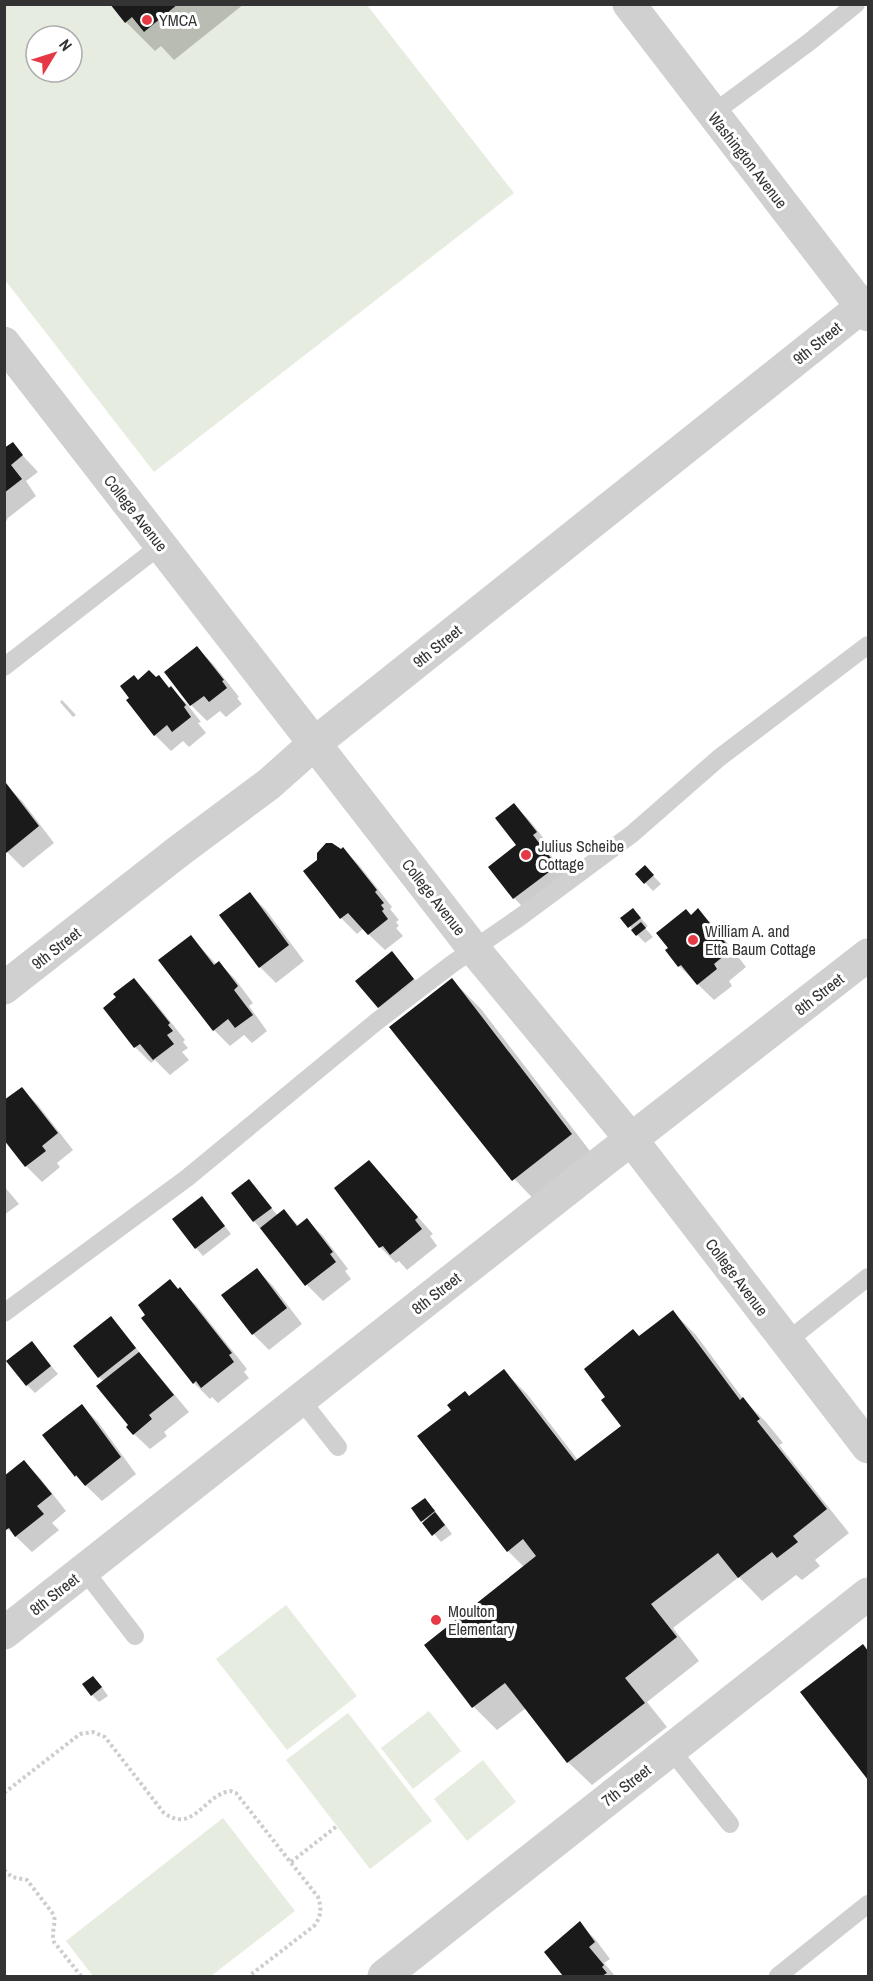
<svg xmlns="http://www.w3.org/2000/svg" width="873" height="1981" font-family="'Archivo Narrow',sans-serif">
  <rect width="100%" height="100%" fill="#fff"/>
  <!-- green -->
  <g fill="#e6ecdf" fill-rule="evenodd">
    <path d="M5,5h362l147,188 -360,279 -149,-192zM36,36h36v36h-36z"/>
    <polygon points="286,1605 357,1696 287,1750 216,1659"/>
    <polygon points="429,1711 461,1751 413,1789 381,1748"/>
    <polygon points="348,1713 432,1821 370,1869 286,1760"/>
    <polygon points="483,1760 516,1802 467,1841 434,1799"/>
    <polygon points="223,1818 295,1911 211,1976 93,1976 66,1941"/>
  </g>
  <!-- shadow -->
  <g fill="#0003">
    <polygon points="112,4 244,4 174,60 161,46 155,51 126,22"/>
    <polygon points="12,444 38,472 26,481 36,496 8,518 4,525 4,449"/>
    <polygon points="197,648 213,664 239,697 237,698 242,704 226,717 220,711 207,721 191,705 166,672"/>
    <polygon points="159,677 187,704 201,722 198,723 206,733 189,747 183,741 171,751 155,735 138,681"/>
    <polygon points="62,700 76,715 73,717 60,702"/>
    <polygon points="6,785 22,801 54,843 23,868 4,849"/>
    <polygon points="514,805 530,821 552,849 548,852 572,882 530,914 514,898 490,867 519,845"/>
    <polygon points="343,849 359,865 392,907 390,909 399,920 396,922 399,926 396,928 403,936 385,950 363,929 357,934 341,918"/>
    <polygon points="645,867 661,884 653,891 637,874"/>
    <polygon points="250,894 266,910 304,961 276,983 260,967"/>
    <polygon points="633,910 648,926 645,928 653,937 645,943 622,918"/>
    <polygon points="698,910 714,926 746,967 729,981 732,986 714,1000 679,966 667,950 691,916"/>
    <polygon points="191,937 217,965 219,963 235,979 253,1003 249,1006 267,1031 252,1043 244,1035 230,1046 214,1030"/>
    <polygon points="399,961 421,987 387,1015 379,1007"/>
    <polygon points="134,980 150,996 185,1040 183,1042 188,1048 182,1052 189,1060 170,1075 155,1060 151,1063 135,1047 105,1008"/>
    <polygon points="452,980 481,1009 600,1164 543,1209 504,1168"/>
    <polygon points="22,1089 38,1105 73,1150 57,1163 60,1167 42,1182 26,1166"/>
    <polygon points="369,1162 433,1234 430,1236 437,1246 407,1270 399,1261 396,1263 380,1247"/>
    <polygon points="249,1181 278,1216 284,1211 299,1226 307,1220 323,1236 348,1269 345,1271 351,1279 323,1301 307,1285 254,1221"/>
    <polygon points="4,1186 19,1204 4,1215"/>
    <polygon points="202,1198 231,1234 203,1256 196,1248"/>
    <polygon points="257,1270 273,1286 302,1324 269,1350 253,1334"/>
    <polygon points="170,1281 196,1305 247,1369 244,1372 249,1378 218,1403 212,1397 210,1399 194,1383"/>
    <polygon points="673,1312 696,1335 744,1400 766,1422 783,1443 779,1445 849,1533 815,1560 820,1566 802,1580 796,1575 762,1601 739,1577 673,1628 699,1661 647,1702 667,1727 592,1785 568,1762 526,1708 497,1730 474,1707 426,1645 524,1567 508,1551 470,1398 504,1371 527,1394 578,1460 623,1426 607,1397 640,1338"/>
    <polygon points="111,1318 189,1412 164,1432 167,1436 150,1449 134,1434 104,1382 99,1377"/>
    <polygon points="32,1343 58,1374 35,1393 27,1385"/>
    <polygon points="82,1406 98,1422 136,1474 102,1501 76,1476 44,1436"/>
    <polygon points="24,1462 40,1478 66,1511 52,1523 59,1530 32,1552 8,1529"/>
    <polygon points="433,1508 452,1534 441,1542 413,1509"/>
    <polygon points="862,1646 868,1652 868,1778 802,1692"/>
    <polygon points="101,1686 108,1696 99,1702 92,1695"/>
    <polygon points="579,1923 595,1939 610,1959 604,1963 615,1976 565,1976 546,1952"/>
  </g>
  <!-- building -->
  <g fill="#1a1a1a">
    <polygon points="110,4 178,4 144,32 132,17 125,23"/>
    <polygon points="13,442 23,455 11,465 22,479 4,493 4,448"/>
    <polygon points="197,646 224,680 222,681 227,688 209,702 204,696 190,706 164,672"/>
    <polygon points="149,670 156,677 159,675 169,688 171,686 186,705 184,707 191,717 172,732 167,725 154,736 126,700 129,698 120,686 134,675 138,680"/>
    <polygon points="6,783 39,826 6,853 4,784"/>
    <polygon points="514,803 537,832 533,835 557,866 513,899 488,867 516,845 495,818"/>
    <polygon points="326,843 332,843 341,849 343,847 377,890 375,892 384,903 381,905 384,909 382,911 388,919 368,935 348,913 340,919 303,871 317,860 317,853"/>
    <polygon points="645,865 654,875 644,884 635,874"/>
    <polygon points="250,892 289,945 259,968 219,915"/>
    <polygon points="633,908 641,918 628,928 620,918"/>
    <polygon points="698,908 731,950 714,964 717,969 697,985 681,965 678,967 665,950 668,948 656,933 686,909 691,915"/>
    <polygon points="641,922 646,928 636,936 631,930"/>
    <polygon points="191,935 214,965 219,961 238,986 234,990 253,1015 235,1028 228,1019 213,1031 158,960"/>
    <polygon points="392,951 414,979 378,1008 355,981"/>
    <polygon points="134,978 170,1023 168,1025 173,1031 167,1035 174,1044 153,1060 140,1044 134,1048 103,1008 116,997 113,994"/>
    <polygon points="452,978 572,1134 512,1181 389,1027"/>
    <polygon points="22,1087 58,1133 42,1146 46,1151 25,1167 4,1140 4,1100"/>
    <polygon points="369,1160 418,1217 415,1220 422,1229 390,1255 383,1246 379,1248 334,1188"/>
    <polygon points="249,1179 272,1208 253,1222 231,1193"/>
    <polygon points="202,1196 225,1226 195,1249 172,1219"/>
    <polygon points="284,1209 297,1226 307,1218 333,1252 330,1254 336,1262 305,1286 260,1228"/>
    <polygon points="257,1268 287,1308 252,1335 221,1295"/>
    <polygon points="170,1279 178,1289 180,1287 232,1353 229,1355 234,1362 201,1388 196,1381 193,1384 141,1318 145,1315 138,1305"/>
    <polygon points="673,1310 740,1400 743,1397 760,1419 757,1421 827,1509 793,1536 798,1542 777,1558 772,1552 738,1578 718,1553 651,1604 677,1637 625,1678 645,1703 567,1763 505,1683 472,1708 424,1645 536,1556 523,1539 507,1552 417,1436 451,1410 447,1405 465,1391 469,1396 504,1369 575,1461 621,1426 601,1400 605,1397 584,1369 633,1329 639,1336"/>
    <polygon points="111,1316 136,1348 98,1378 73,1346"/>
    <polygon points="32,1341 51,1366 26,1386 6,1361"/>
    <polygon points="139,1352 174,1395 149,1415 152,1419 133,1435 126,1427 128,1425 96,1386"/>
    <polygon points="82,1404 121,1457 85,1486 76,1475 75,1477 42,1435"/>
    <polygon points="24,1460 52,1494 37,1506 44,1514 15,1537 9,1528 6,1530 4,1527 4,1476"/>
    <polygon points="425,1498 435,1511 421,1522 411,1508"/>
    <polygon points="435,1512 445,1525 432,1536 422,1523"/>
    <polygon points="863,1644 868,1651 868,1780 800,1692"/>
    <polygon points="93,1676 102,1687 91,1696 82,1684"/>
    <polygon points="580,1921 595,1942 589,1947 604,1965 602,1967 607,1973 602,1976 563,1976 544,1952"/>
  </g>
  <g fill="none" stroke-linecap="round" stroke-linejoin="round">
    <!-- path -->
    <g stroke="#cdcdcd" stroke-width="4" stroke-dasharray="3 3" stroke-linecap="butt">
      <path d="M4,1793l76,-59 13,-2 12,5 58,75c30,24 42,-19 68,-21l5,2 82,104c4,12 3,20 -4,29l-65,50"/>
      <polyline points="291,1862 337,1826"/>
      <path d="M4,1870l8,7 15,3 27,35c2,9 -3,17 0,27l27,34"/>
    </g>
    <!-- service -->
    <g stroke="#d0d0d0" stroke-width="18">
      <polyline points="712,114 808,43 856,4"/>
      <polyline points="4,667 161,545"/>
      <polyline points="4,1313 187,1178 376,1022 452,964 520,917 632,834 719,758 868,645"/>
      <polyline points="786,1342 868,1277"/>
      <polyline points="301,1400 338,1447"/>
      <polyline points="84,1570 135,1636"/>
      <polyline points="671,1750 730,1824"/>
      <polyline points="778,1976 868,1904"/>
    </g>
    <!-- minor -->
    <g stroke="#d0d0d0" stroke-width="33">
      <polyline points="629,4 868,315"/>
      <polyline points="4,343 473,948 631,1139 868,1447"/>
      <polyline points="4,988 179,851 269,784 315,743 868,302"/>
      <polyline points="4,1633 607,1158 868,955"/>
      <polyline points="384,1976 868,1594"/>
    </g>
  </g>
  <!-- markers -->
  <g fill="#e63946" stroke="#fff" stroke-width="2">
    <circle cx="147" cy="20" r="6"/>
    <circle cx="526" cy="855" r="6"/>
    <circle cx="693" cy="940" r="6"/>
    <circle cx="436" cy="1620" r="6"/>
  </g>
  <g text-anchor="middle" dominant-baseline="central" stroke-width="6" stroke-linejoin="round" paint-order="stroke">
    <!-- poi labels -->
    <g font-size="16" fill="#333" stroke="#fff" text-anchor="start">
      <text x="159" y="20">YMCA</text>
      <text x="538" y="846">Julius Scheibe<tspan x="538" dy="18">Cottage</tspan></text>
      <text x="705" y="931">William A. and<tspan x="705" dy="18">Etta Baum Cottage</tspan></text>
      <text x="448" y="1611">Moulton<tspan x="448" dy="18">Elementary</tspan></text>
    </g>
    <!-- street labels -->
    <g font-size="16" fill="#333" stroke="#fff">
      <text transform="translate(748 160) rotate(52)">Washington Avenue</text>
      <text transform="translate(817 343) rotate(-39)">9th Street</text>
      <text transform="translate(136 513) rotate(52)">College Avenue</text>
      <text transform="translate(437 646) rotate(-39)">9th Street</text>
      <text transform="translate(434 897) rotate(52)">College Avenue</text>
      <text transform="translate(56 948) rotate(-38)">9th Street</text>
      <text transform="translate(819 994) rotate(-38)">8th Street</text>
      <text transform="translate(737 1277) rotate(53)">College Avenue</text>
      <text transform="translate(436 1293) rotate(-38)">8th Street</text>
      <text transform="translate(54 1594) rotate(-38)">8th Street</text>
      <text transform="translate(626 1785) rotate(-38)">7th Street</text>
    </g>
  </g>
  <!-- border -->
  <rect width="873" height="1981" fill="none" stroke="#333333" stroke-width="12"/>
  <!-- north arrow -->
  <g transform="translate(54 54) rotate(52)"><circle r="28" fill="#ffffff" stroke="#adadad" stroke-width="1.5"/>
  <path d="M0-4.5L10 22L0 15L-10 22Z" fill="#e63946"/>
  <text y="-9" font-size="16" font-weight="bold" text-anchor="middle" fill="#333333">N</text>
  </g>
</svg>
